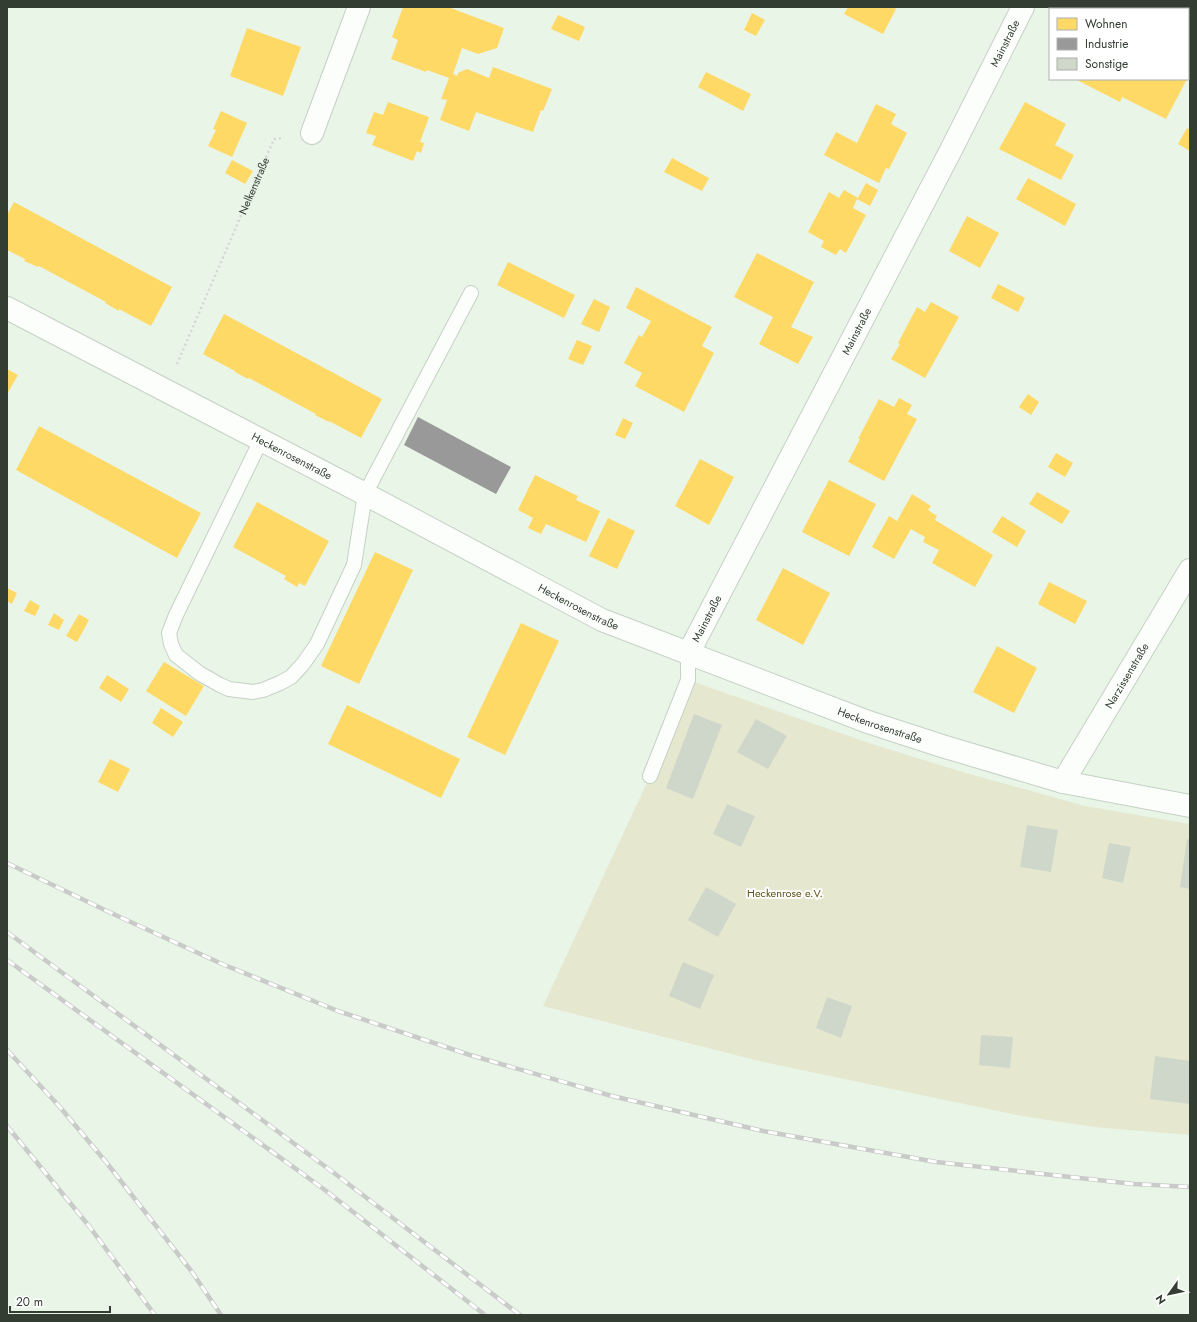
<svg xmlns="http://www.w3.org/2000/svg" width="1197" height="1322" font-family="Jost,sans-serif">
  <rect width="100%" height="100%" fill="#e8f5e7"/>
  <!-- green -->
  <polygon fill="#e5e8cf" points="688,680 872,744 959,771 1085,806 1190,824 1190,1135 1094,1127 1022,1116 759,1061 543,1006 650,776"/>
  <!-- homes -->
  <g fill="#ffd966">
    <polygon points="403,7 448,7 504,28 497,48 478,54 462,48 453,74 457,76 458,73 467,69 489,78 493,67 552,89 543,111 541,110 533,132 476,112 469,131 440,120 447,100 441,99 449,78 427,70 426,72 391,59 398,40 392,37"/>
    <polygon points="848,7 893,7 896,9 883,34 844,14"/>
    <polygon points="752,13 765,20 756,36 744,30"/>
    <polygon points="558,15 585,27 579,41 551,29"/>
    <polygon points="247,28 301,47 283,96 230,76"/>
    <polygon points="706,72 751,94 743,111 698,87"/>
    <polygon points="1075,79 1187,79 1166,119 1122,97 1120,102"/>
    <polygon points="388,102 429,117 420,142 424,143 421,153 417,151 413,161 372,145 376,136 366,133 374,112 383,115"/>
    <polygon points="1025,102 1066,124 1055,145 1074,155 1061,180 999,149"/>
    <polygon points="876,104 896,114 891,124 907,133 889,169 886,168 879,183 824,155 836,132 857,143"/>
    <polygon points="221,111 247,123 232,157 208,146 216,130 213,129"/>
    <polygon points="1187,128 1190,130 1190,151 1178,144"/>
    <polygon points="672,158 709,178 702,191 664,172"/>
    <polygon points="232,160 253,171 245,184 225,173"/>
    <polygon points="1028,178 1076,204 1065,226 1016,199"/>
    <polygon points="866,183 878,190 870,206 857,199 853,208 866,215 846,253 840,249 836,255 821,247 824,241 808,232 829,192 839,198 844,190 858,198"/>
    <polygon points="14,202 172,287 151,326 119,309 119,311 105,303 106,302 39,266 38,267 24,261 25,259 7,250 7,215"/>
    <polygon points="967,216 999,233 980,268 949,251"/>
    <polygon points="757,253 814,282 791,327 813,337 798,364 759,344 773,317 734,297"/>
    <polygon points="508,262 575,295 564,318 497,285"/>
    <polygon points="998,284 1025,298 1018,312 991,298"/>
    <polygon points="636,287 712,327 702,346 714,353 684,412 635,386 642,373 624,363 639,335 642,337 651,321 626,308"/>
    <polygon points="594,299 610,307 599,332 581,324"/>
    <polygon points="931,302 959,317 925,378 891,359 900,344 898,343 917,307 925,312"/>
    <polygon points="224,314 382,399 361,438 329,421 329,422 315,415 316,414 249,378 248,379 235,372 235,371 203,354"/>
    <polygon points="577,340 592,346 583,365 568,359"/>
    <polygon points="7,369 18,375 7,394"/>
    <polygon points="1028,394 1039,402 1031,415 1019,407"/>
    <polygon points="899,398 912,405 907,414 917,419 884,481 848,462 860,439 858,439 879,399 894,407"/>
    <polygon points="623,418 633,423 625,439 615,435"/>
    <polygon points="39,426 201,513 177,558 16,470"/>
    <polygon points="1056,453 1073,463 1065,477 1048,467"/>
    <polygon points="700,459 734,477 709,525 675,506"/>
    <polygon points="535,475 578,496 576,500 600,511 586,542 546,524 541,534 528,528 533,518 518,510"/>
    <polygon points="829,480 876,504 849,556 802,532"/>
    <polygon points="1037,492 1070,511 1062,524 1029,504"/>
    <polygon points="912,494 931,506 928,510 937,516 935,520 993,555 975,587 932,563 939,550 923,542 925,537 911,529 894,559 872,547 889,516 897,521"/>
    <polygon points="257,502 329,541 305,586 299,583 297,587 284,579 286,576 233,547"/>
    <polygon points="1002,516 1026,531 1017,547 992,532"/>
    <polygon points="608,518 635,531 617,569 589,556"/>
    <polygon points="375,552 413,570 359,684 321,666"/>
    <polygon points="783,568 830,593 803,645 756,620"/>
    <polygon points="1049,582 1087,601 1075,624 1038,604"/>
    <polygon points="7,588 17,593 12,604 7,601"/>
    <polygon points="30,600 40,606 35,616 24,611"/>
    <polygon points="54,613 64,620 59,630 48,625"/>
    <polygon points="79,614 89,620 77,642 66,636"/>
    <polygon points="521,623 559,641 505,755 467,737"/>
    <polygon points="997,646 1037,668 1014,713 973,692"/>
    <polygon points="164,662 204,686 186,716 146,691"/>
    <polygon points="107,675 129,689 121,702 99,688"/>
    <polygon points="347,705 460,759 441,798 328,744"/>
    <polygon points="161,708 183,722 173,737 152,723"/>
    <polygon points="110,759 130,769 118,792 98,782"/>
  </g>
  <!-- industry -->
  <polygon fill="#999" points="418,417 511,467 496,494 404,445"/>
  <!-- building -->
  <g fill="#cfd7ca">
    <polygon points="694,714 722,725 693,799 666,788"/>
    <polygon points="756,719 787,736 768,769 737,752"/>
    <polygon points="727,804 755,816 741,847 713,834"/>
    <polygon points="1027,825 1058,830 1051,872 1020,867"/>
    <polygon points="1187,839 1190,840 1190,889 1180,887"/>
    <polygon points="1109,843 1131,847 1123,883 1102,878"/>
    <polygon points="706,887 736,904 718,937 688,920"/>
    <polygon points="683,962 714,975 700,1009 669,996"/>
    <polygon points="827,997 852,1006 841,1038 816,1028"/>
    <polygon points="981,1035 1013,1037 1010,1068 979,1065"/>
    <polygon points="1155,1056 1190,1061 1190,1104 1150,1099"/>
  </g>
  <g fill="none" stroke-linecap="round" stroke-linejoin="round">
    <defs>
      <g id="lane">
        <polyline points="261,440 176,615 169,633 171,644 176,655 199,673 220,685 229,689 253,692 263,690 280,683 291,677 303,664 317,644 354,565 365,494 471,293"/>
        <polyline points="650,776 688,680 688,654"/>
      </g>
      <g id="street">
        <polyline points="312,133 359,7"/>
        <path id="s2" d="M7,308l358,186 237,126 266,102 74,24 121,36 127,24"/>
        <path id="s3" d="M688,654l264,-506 71,-141"/>
        <path id="s4" d="M1063,782l127,-212"/>
      </g>
    </defs>
    <!-- lane casing -->
    <use href="#lane" stroke="#c6d1c5" stroke-width="16"/>
    <!-- street casing -->
    <use href="#street" stroke="#c6d1c5" stroke-width="24"/>
    <!-- path -->
    <path stroke="#d4d8d3" stroke-width="2.5" stroke-dasharray="2 3" stroke-linecap="butt" id="s1" d="M177,364l97,-225 10,-1"/>
    <!-- lane -->
    <use href="#lane" stroke="#fcfefb" stroke-width="14"/>
    <!-- street -->
    <use href="#street" stroke="#fcfefb" stroke-width="22"/>
    <defs>
      <g id="rail">
        <polyline points="7,863 109,912 222,964 338,1011 470,1055 612,1096 763,1131 936,1162 1134,1184 1190,1187"/>
        <polyline points="7,932 334,1173 520,1315"/>
        <polyline points="7,960 325,1190 485,1315"/>
        <polyline points="7,1050 59,1106 106,1162 192,1272 221,1315"/>
        <polyline points="7,1126 89,1226 155,1315"/>
      </g>
    </defs>
    <!-- rail casing -->
    <use href="#rail" stroke="#c8cbc8" stroke-width="4.5"/>
    <!-- rail -->
    <use href="#rail" stroke="#fff" stroke-width="3" stroke-dasharray="9" stroke-linecap="butt"/>
  </g>
  <g text-anchor="middle" dominant-baseline="central" stroke-width="4" stroke-linejoin="round" paint-order="stroke">
    <!-- street labels -->
    <g font-size="11" fill="#333d32" stroke="#fff">
      <text stroke="none"><textPath href="#s3" startOffset="688">Mainstraße</textPath></text>
      <text stroke="none"><textPath href="#s1" startOffset="194">Nelkenstraße</textPath></text>
      <text stroke="none"><textPath href="#s3" startOffset="364">Mainstraße</textPath></text>
      <text stroke="none"><textPath href="#s2" startOffset="321">Heckenrosenstraße</textPath></text>
      <text stroke="none"><textPath href="#s2" startOffset="645">Heckenrosenstraße</textPath></text>
      <text stroke="none"><textPath href="#s3" startOffset="40">Mainstraße</textPath></text>
      <text stroke="none"><textPath href="#s4" startOffset="124">Narzissenstraße</textPath></text>
      <text stroke="none"><textPath href="#s2" startOffset="969">Heckenrosenstraße</textPath></text>
    </g>
    <!-- park labels -->
    <g font-size="11" fill="#5c5316" stroke="#fff">
      <text x="785" y="893">Heckenrose e.V.</text>
    </g>
  </g>
  <!-- border -->
  <rect width="1197" height="1322" fill="none" stroke="#333d32" stroke-width="16"/>
  <!-- legend -->
  <rect x="1049" y="8" width="140" height="72" fill="#ffffff" stroke="#adb1ad"/>
  <rect x="1057" y="18" width="20" height="12" fill="#ffd966" stroke="#adb1ad"/>
  <text x="1085" y="28" font-size="12" fill="#333d32">Wohnen</text>
  <rect x="1057" y="38" width="20" height="12" fill="#999999" stroke="#adb1ad"/>
  <text x="1085" y="48" font-size="12" fill="#333d32">Industrie</text>
  <rect x="1057" y="58" width="20" height="12" fill="#cfd7ca" stroke="#adb1ad"/>
  <text x="1085" y="68" font-size="12" fill="#333d32">Sonstige</text>
  <!-- north arrow -->
  <g transform="translate(1169 1294) rotate(237)" stroke="#ffffff" stroke-width="3" paint-order="stroke">
  <path d="M0-3L7 15L0 10L-7 15Z" fill="#333d32"/>
  <text y="-6" font-size="11" font-weight="bold" text-anchor="middle" fill="#333d32">N</text>
  </g>
  <!-- scale -->
  <path d="M10 1306v6h100v-6" fill="none" stroke="#333d32" stroke-width="2"/>
  <text x="16" y="1306" font-size="12" fill="#333d32" stroke="#ffffff" stroke-width="3" paint-order="stroke">20 m</text>
</svg>
